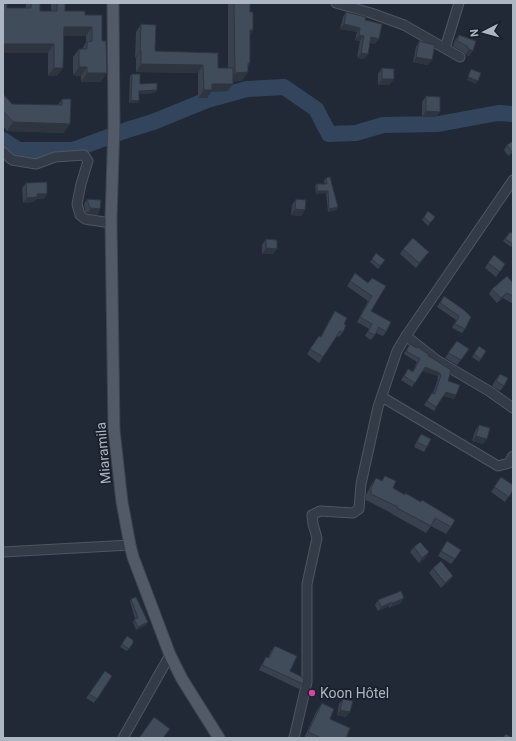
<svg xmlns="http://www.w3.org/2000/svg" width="516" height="741" font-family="Roboto,sans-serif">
  <rect width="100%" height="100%" fill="#202935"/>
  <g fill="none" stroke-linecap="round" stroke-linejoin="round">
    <!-- river -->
    <polyline stroke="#33455d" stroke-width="16" points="3,140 18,150 73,150 127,130 153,122 207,100 247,89 284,87 316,109 329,134 356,133 383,125 438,124 498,113 513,114"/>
    <defs>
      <g id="minor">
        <polyline points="336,3 371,13 404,25 460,57"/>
        <polyline points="445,48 459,3"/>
        <polyline points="3,152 12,160 36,164 55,157 84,155 88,161 81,184 77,204 80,215 85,219 111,223"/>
        <polyline points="406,336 438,361 489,391 513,408"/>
        <polyline points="382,397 498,466 509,463 513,456"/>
        <polyline points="3,552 130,545"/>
        <polyline points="123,738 170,655"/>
        <polyline points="294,738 307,682 307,584 317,538 313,524 312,515 320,511 353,513 359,509 361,484 378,407 397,351 406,336 513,180"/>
      </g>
      <polyline id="major" points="113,3 114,124 111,219 114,430 122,502 130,545 133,557 170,655 182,679 219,738"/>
    </defs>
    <!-- minor casing -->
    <use href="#minor" stroke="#4e5661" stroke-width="11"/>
    <!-- major casing -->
    <use href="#major" stroke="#3d4450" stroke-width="13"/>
    <!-- minor -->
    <use href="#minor" stroke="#333b46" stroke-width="9"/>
    <!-- major -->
    <use href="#major" stroke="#515a66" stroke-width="11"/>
  </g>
  <!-- wall -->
  <g fill="#38414d">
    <polygon points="26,3 40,3 40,11 51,11 51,3 65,3 65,11 85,15 102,15 101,82 81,82 81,76 73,75 73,57 79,49 82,49 86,42 86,36 64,36 57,76 48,76 48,53 7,8 25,8 26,6"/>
    <polygon points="228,3 250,3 250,12 253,30 250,35 250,63 248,66 242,81 233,81 228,91 211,92 207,98 198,98 198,73 136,72 136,58 135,58 136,32 141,24 155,51 218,68 228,68"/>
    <polygon points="346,12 365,20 375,44 370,43 368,54 364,59 357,58 360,41 355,40 357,32 340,29 343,17"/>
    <polygon points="459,35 473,51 469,56 465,55 463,52 453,46 455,40"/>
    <polygon points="419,41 428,65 413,62 416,47"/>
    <polygon points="382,68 390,85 378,85 378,74"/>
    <polygon points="132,74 140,84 155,93 139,94 139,101 137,103 129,103 130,76"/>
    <polygon points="3,94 12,104 58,105 62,99 64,133 7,131 3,126"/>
    <polygon points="426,96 436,117 422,117 422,102"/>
    <polygon points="513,141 513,153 508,156 504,150 507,145"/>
    <polygon points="326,178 338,207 336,210 328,212 326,193 316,194 315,186 317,184 325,184 324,181"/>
    <polygon points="26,183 47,194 44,199 36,199 33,202 23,203 22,188"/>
    <polygon points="87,199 100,209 97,215 88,213 85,212 84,204"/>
    <polygon points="296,199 305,210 301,216 291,215 292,205"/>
    <polygon points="428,211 435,217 428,226 422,220"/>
    <polygon points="510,232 513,244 511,247 503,241"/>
    <polygon points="266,239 273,254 262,254 262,245"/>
    <polygon points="403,249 425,257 416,268 400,254"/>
    <polygon points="376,253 385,260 378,269 370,262"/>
    <polygon points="488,263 505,264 496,277 485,268"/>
    <polygon points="355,273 368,283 372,278 386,286 371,311 386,332 383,336 376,333 371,340 365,336 369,329 357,322 368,301 347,286"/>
    <polygon points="513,283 513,304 503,298 497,303 489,294 492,289"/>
    <polygon points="444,296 464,310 465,329 462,333 452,328 456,320 437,307"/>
    <polygon points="335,311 344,324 343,332 339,337 337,336 319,363 307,354 319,336 321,336 331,317"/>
    <polygon points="457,341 469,349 457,365 445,358"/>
    <polygon points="410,344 428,356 448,381 456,395 454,399 443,396 434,411 424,405 432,393 433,393 438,379 437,379 438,376 422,371 412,387 401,380 408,369 413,371 417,362 404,354"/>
    <polygon points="479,346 486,351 479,362 472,357"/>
    <polygon points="500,374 504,386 500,391 492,386 496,379"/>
    <polygon points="479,425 483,444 472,441 475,431"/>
    <polygon points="421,434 427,447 424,452 414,447 417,440"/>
    <polygon points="385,476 393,488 451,527 446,534 431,526 426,533 392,514 393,514 366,500 366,495 371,485 376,478 381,481"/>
    <polygon points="501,477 513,490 505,502 491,492"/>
    <polygon points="447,541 455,559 451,564 438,556"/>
    <polygon points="414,547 429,552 425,558 419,563 410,552"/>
    <polygon points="433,568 453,576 449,581 441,588 429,573"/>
    <polygon points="131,599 148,622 146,625 136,630 133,622 135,619 130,601"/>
    <polygon points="378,600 401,603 389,608 389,606 378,611 375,605"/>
    <polygon points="127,636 133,643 127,651 120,647"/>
    <polygon points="275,646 290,671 303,684 299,689 259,670 263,662 266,657 268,658 271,651"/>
    <polygon points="105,671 112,676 94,703 86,698"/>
    <polygon points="343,699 346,717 337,715 339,704"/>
    <polygon points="322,703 330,719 346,738 304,738 317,710"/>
  </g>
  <!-- shaded-wall -->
  <g fill="#2e353f">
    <polygon points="344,24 360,28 357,32 340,29"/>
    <polygon points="64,27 92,27 86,36 58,36"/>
    <polygon points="250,30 253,30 247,38"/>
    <polygon points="359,35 364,36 360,41 355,40"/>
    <polygon points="371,37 379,39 375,44 367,42"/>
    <polygon points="3,44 54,44 48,53 3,53"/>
    <polygon points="469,49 473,51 469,56 465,55"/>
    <polygon points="140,51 141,51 136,58 135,58"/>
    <polygon points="361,53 368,54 364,59 357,58"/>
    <polygon points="416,57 432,60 428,65 413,62"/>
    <polygon points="141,64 203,65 198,73 136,72"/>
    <polygon points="79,67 87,67 81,76 73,75"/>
    <polygon points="54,68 63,68 57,76 48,76"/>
    <polygon points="248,72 242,81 229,82 235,73"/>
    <polygon points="87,73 107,73 101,82 81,82"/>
    <polygon points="468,77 478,81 476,84 466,80"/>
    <polygon points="382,79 394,79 390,85 378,85"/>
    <polygon points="212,84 233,84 228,91 211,92 207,98 198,98 204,90"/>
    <polygon points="157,90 155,93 137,94 139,91"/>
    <polygon points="131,100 139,101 137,103 129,103"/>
    <polygon points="426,111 440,112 436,117 422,117"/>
    <polygon points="13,122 70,124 64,133 7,131"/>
    <polygon points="513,151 513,153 508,156"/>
    <polygon points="317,191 328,191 326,193 316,194"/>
    <polygon points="37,194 47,194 44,199 36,199 33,202 23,203 27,198"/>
    <polygon points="338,207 336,210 328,212 329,209"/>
    <polygon points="91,208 100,209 97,215 88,213"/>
    <polygon points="295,209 305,210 301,216 291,215"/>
    <polygon points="266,248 277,249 273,254 262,254"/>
    <polygon points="507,293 503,298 497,303 501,298"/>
    <polygon points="425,367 440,373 438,376 422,371"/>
    <polygon points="446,392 456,395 454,399 443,396"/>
    <polygon points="476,436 487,439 483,444 472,441"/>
    <polygon points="429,552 425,558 419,563 422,558"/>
    <polygon points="453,576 449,581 441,588 445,583"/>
    <polygon points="404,598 401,603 389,608 393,603"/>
    <polygon points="392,602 389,606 378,611 381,607"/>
    <polygon points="148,622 146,625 136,630 138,627"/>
    <polygon points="340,710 350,712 346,717 337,715"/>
  </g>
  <!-- building -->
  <g fill="#414c5a" stroke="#2e353f">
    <polygon points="3,3 7,3 7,8 31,8 31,3 40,3 40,11 57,11 57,3 65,3 65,11 85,11 85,15 102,15 102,41 106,41 107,73 87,73 87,67 79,67 79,49 87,49 87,42 92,41 92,27 64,27 63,68 54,68 54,44 3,44"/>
    <polygon points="234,3 250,3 250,12 253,12 253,30 250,30 250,63 248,63 248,72 235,73"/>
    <polygon points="346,12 366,17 365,20 382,24 379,39 371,37 368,54 361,53 364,36 359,35 360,28 344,24"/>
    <polygon points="141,24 156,25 155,51 218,53 218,68 233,68 233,84 212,84 212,90 204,90 203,65 141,64 141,51 140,51"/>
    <polygon points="459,35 476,41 473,51 469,49 467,46 457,41"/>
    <polygon points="419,41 435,45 432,60 416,57"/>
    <polygon points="382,68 394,69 394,79 382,79"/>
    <polygon points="471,69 481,73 478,81 468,77"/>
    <polygon points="132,74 140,74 140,84 157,83 157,90 139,91 139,101 131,100"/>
    <polygon points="3,94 12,104 62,105 62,99 71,99 70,124 13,122 3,111"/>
    <polygon points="426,96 440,97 440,112 426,111"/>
    <polygon points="513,141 513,151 512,152 507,145"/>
    <polygon points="330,177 338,207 329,209 328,191 317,191 317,184 327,184 326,178"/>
    <polygon points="47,182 47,194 37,194 37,197 27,198 26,183"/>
    <polygon points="87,199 101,200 100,209 91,208 89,206"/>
    <polygon points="296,199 306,200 305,210 295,209"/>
    <polygon points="428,211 435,217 430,223 424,217"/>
    <polygon points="510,232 513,234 513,244 505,239"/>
    <polygon points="413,238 429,252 419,263 403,249"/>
    <polygon points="266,239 277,240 277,249 266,248"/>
    <polygon points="376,253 385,260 380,266 372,259"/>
    <polygon points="494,255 505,264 500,272 488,263"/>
    <polygon points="355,273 368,283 372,278 386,286 371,311 391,322 386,332 379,327 375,335 368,332 372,324 360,317 372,296 350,281"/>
    <polygon points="507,276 513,283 513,296 507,293 501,298 492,289"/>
    <polygon points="444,296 464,310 471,317 465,329 455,324 459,316 440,303"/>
    <polygon points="335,311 347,318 344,324 346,325 343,332 340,331 323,357 310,349 319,336 321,337"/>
    <polygon points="457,341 469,349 461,360 448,353"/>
    <polygon points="410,344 417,348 418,347 429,355 428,356 432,358 451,370 448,381 460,385 456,395 446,392 436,407 427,401 432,393 435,394 441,375 440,375 440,373 425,367 415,383 404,376 408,369 413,372 420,359 406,351"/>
    <polygon points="479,346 486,351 481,359 474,354"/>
    <polygon points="500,374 508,378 504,386 496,381"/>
    <polygon points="479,425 490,428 487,439 476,436"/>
    <polygon points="421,434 431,439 427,447 417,442"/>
    <polygon points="385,476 396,481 393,488 405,495 405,493 421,502 422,500 455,520 451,527 435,518 431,526 397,508 398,507 371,494 371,488 376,478 382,481"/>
    <polygon points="501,477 513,485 513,490 509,497 494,487"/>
    <polygon points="447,541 461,550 455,559 441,551"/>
    <polygon points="420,542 429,552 422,558 414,547"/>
    <polygon points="441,561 453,576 445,583 433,568"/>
    <polygon points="401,591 404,598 393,603 392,602 381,607 378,600"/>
    <polygon points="136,597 148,622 138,627 134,619 138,618 131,599"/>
    <polygon points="127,636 133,640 133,643 129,649 122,644"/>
    <polygon points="275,646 297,656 290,671 304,678 303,684 262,665 266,657 269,658"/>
    <polygon points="105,671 112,676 97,699 89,694"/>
    <polygon points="343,699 353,701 350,712 340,710"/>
    <polygon points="322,703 334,709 330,719 350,728 346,738 321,738 308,732"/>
    <polygon points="154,717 170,729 163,738 139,738"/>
    <polygon points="506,734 513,738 503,738"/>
  </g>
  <!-- markers -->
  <circle fill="#d1479c" stroke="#19202a" stroke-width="1.5" cx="312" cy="693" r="4"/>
  <g text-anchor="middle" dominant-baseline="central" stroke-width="3.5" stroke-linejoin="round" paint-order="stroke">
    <!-- street labels -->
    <g font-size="14" fill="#adb6c3" stroke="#19202a">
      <text transform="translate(103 453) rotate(-95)">Miaramila</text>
    </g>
    <!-- poi labels -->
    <g font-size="14" fill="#adb6c3" stroke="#19202a" text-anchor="start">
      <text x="320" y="693">Koon Hôtel</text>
    </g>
  </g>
  <!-- border -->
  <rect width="516" height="741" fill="none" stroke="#adb6c3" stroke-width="8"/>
  <!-- north arrow -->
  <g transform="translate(484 32) rotate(264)" stroke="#19202a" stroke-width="3" paint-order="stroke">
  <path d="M0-3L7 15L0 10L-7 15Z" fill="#adb6c3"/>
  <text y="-6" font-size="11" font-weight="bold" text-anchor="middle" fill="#adb6c3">N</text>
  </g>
</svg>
